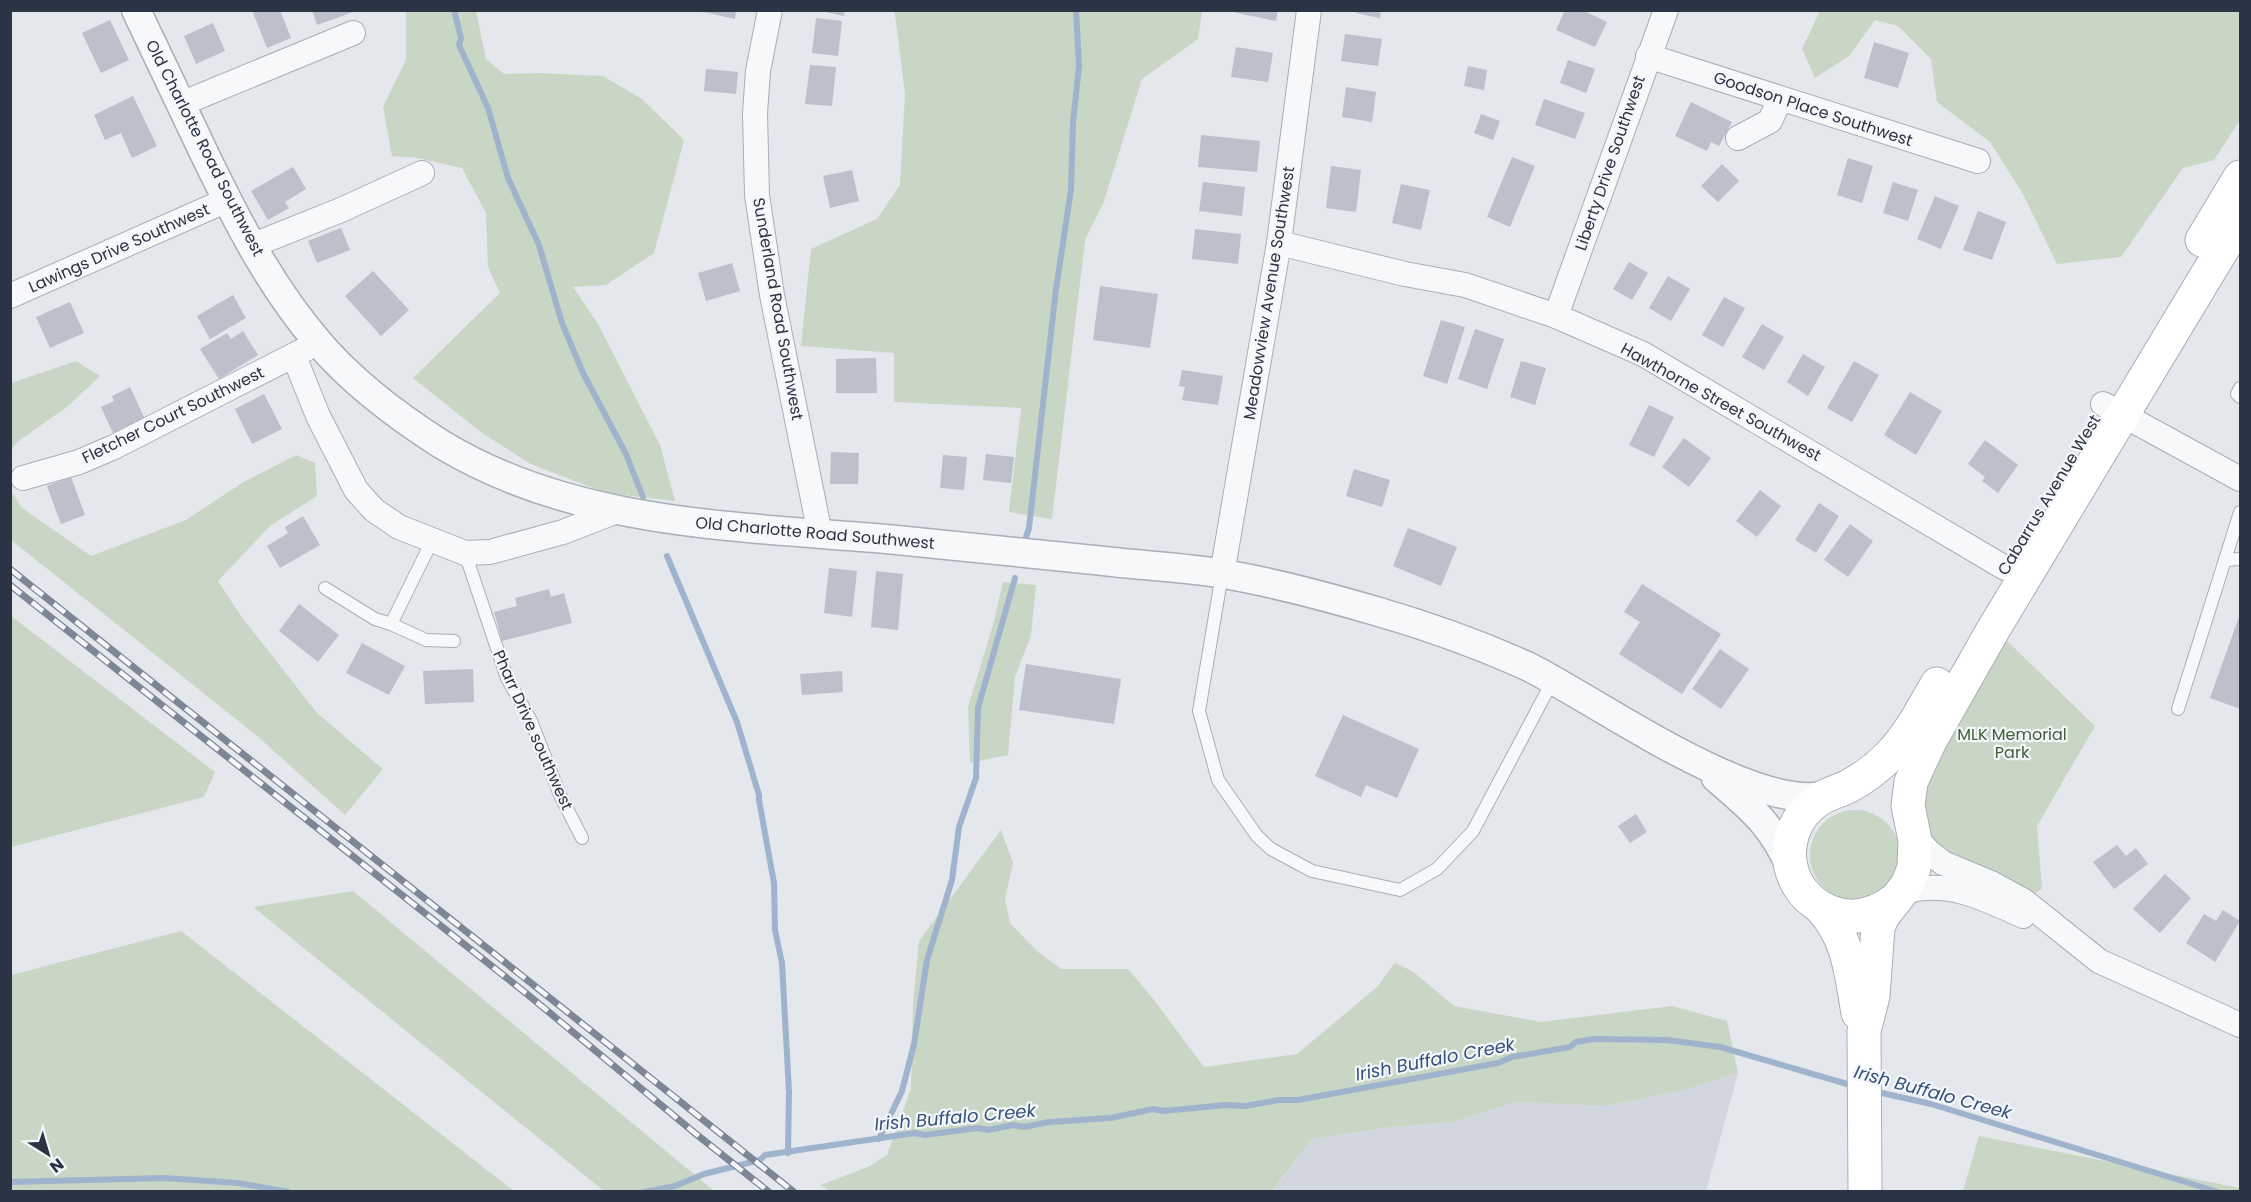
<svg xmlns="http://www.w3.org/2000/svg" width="2251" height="1202" font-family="Poppins,sans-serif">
  <rect width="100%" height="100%" fill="#e4e7ec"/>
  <!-- built -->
  <polygon fill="#d2d6de" points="1738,1073 1706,1191 1272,1192 1312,1139 1391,1127 1452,1122 1517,1102 1604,1106 1684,1090"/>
  <!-- green -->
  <g fill="#c9d6c5">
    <polygon points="406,11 476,11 486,59 504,74 538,73 603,76 642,99 684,140 654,253 606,285 573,287 598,324 660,445 675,501 606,493 531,464 482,433 413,378 500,293 488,267 486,213 462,168 418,158 392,156 383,107 406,60"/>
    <polygon points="893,11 1202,11 1198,39 1142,79 1103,204 1085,240 1052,519 1009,512 1021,408 894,402 894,353 801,346 811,249 877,219 900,185 905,94 895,14"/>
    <polygon points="1820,11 2240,11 2240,120 2214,160 2183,168 2121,257 2057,264 2023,194 1990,142 1937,102 1931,59 1898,26 1875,20 1849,56 1815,78 1802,49"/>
    <polygon points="76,361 100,376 68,406 16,443 11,450 11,383"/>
    <polygon points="296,455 315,463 317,496 270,526 218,581 241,616 317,713 383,769 345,815 256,735 11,540 11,491 22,508 91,556 186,520 242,483"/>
    <polygon points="1003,582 1036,585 1031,635 1015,677 1008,755 970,763 968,707 993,625"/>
    <polygon points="11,616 215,772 204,797 11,847"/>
    <polygon points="2002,636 2095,726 2037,826 2042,889 2031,896 1938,851 1920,821 1920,789"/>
    <circle cx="1855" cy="855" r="45"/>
    <polygon points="1001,830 1013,863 1005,899 1010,923 1038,952 1061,969 1128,969 1154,1000 1204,1067 1297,1054 1377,987 1395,963 1412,971 1454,1006 1541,1022 1672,1006 1727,1021 1738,1073 1684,1090 1604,1106 1517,1102 1452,1122 1391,1127 1312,1139 1272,1191 830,1191 821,1185 870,1166 887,1155 911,1089 913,1003 919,941"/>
    <polygon points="353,891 714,1191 604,1191 253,907"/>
    <polygon points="181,931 514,1191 11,1191 11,975"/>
    <polygon points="1979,1136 2240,1188 2240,1191 1963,1191"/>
  </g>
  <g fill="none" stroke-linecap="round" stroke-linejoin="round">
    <!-- stream -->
    <g stroke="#9fb4cc" stroke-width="6">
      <polyline points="454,10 461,38 459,45 488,108 508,178 539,245 562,323 583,373 626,454 643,497"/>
      <polyline points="1026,537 1029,528 1056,289 1071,190 1073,123 1079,66 1076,10"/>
      <polyline points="667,556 737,722 759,795 759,800 774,883 775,930 782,963 789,1092 788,1153"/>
      <polyline points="1873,1091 1931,1104 2218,1192"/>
      <polyline points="879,1139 902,1091 914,1044 927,960 952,880 959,827 976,778 978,708 1015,578"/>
      <polyline points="10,1182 164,1178 238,1183 289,1192"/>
      <polyline points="644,1192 675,1186 704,1174 760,1160 765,1155 915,1133 925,1135 977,1128 988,1130 1013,1125 1024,1127 1049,1122 1111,1118 1153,1109 1164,1111 1225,1105 1245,1106 1279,1100 1298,1100 1498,1063 1512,1057 1570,1047 1576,1042 1593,1039 1667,1040 1720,1047 1854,1086"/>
    </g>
  </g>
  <!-- building -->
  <g fill="#bbc0ca">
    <polygon points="252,10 280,10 291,38 267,48"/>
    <polygon points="312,10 356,10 356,11 317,25"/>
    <polygon points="694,10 736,10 735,19"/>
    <polygon points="816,10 845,10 844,16"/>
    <polygon points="1223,10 1278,10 1276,21"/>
    <polygon points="1357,10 1381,10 1380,18 1356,13"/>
    <polygon points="1565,10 1582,10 1607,22 1595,47 1556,30"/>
    <polygon points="816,18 842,21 838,56 812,53"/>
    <polygon points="110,20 129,60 101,73 82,33"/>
    <polygon points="213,23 225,51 196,64 184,36"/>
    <polygon points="1345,34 1382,39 1378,66 1341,61"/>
    <polygon points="1874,42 1909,53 1898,88 1864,78"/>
    <polygon points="1236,47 1273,53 1268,82 1231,77"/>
    <polygon points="1568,60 1595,69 1586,93 1560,83"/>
    <polygon points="810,65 836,67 832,106 805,104"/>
    <polygon points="1468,66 1487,70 1484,90 1464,86"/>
    <polygon points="706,69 738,72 736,94 704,91"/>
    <polygon points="1346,87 1376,92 1372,122 1342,117"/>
    <polygon points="133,96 157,146 132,158 121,133 105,140 94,115"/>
    <polygon points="1544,99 1585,113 1575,139 1535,125"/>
    <polygon points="1691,102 1732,122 1719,146 1711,142 1707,151 1675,136"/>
    <polygon points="1481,114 1500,121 1493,140 1474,133"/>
    <polygon points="1201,135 1260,141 1257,172 1198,167"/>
    <polygon points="1512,157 1535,166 1510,227 1487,217"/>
    <polygon points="1848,158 1873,166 1862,203 1837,195"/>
    <polygon points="1722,164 1739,181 1718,202 1701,186"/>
    <polygon points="1331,166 1361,170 1356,212 1326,208"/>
    <polygon points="293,167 306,189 285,202 289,208 268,220 251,191"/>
    <polygon points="852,170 859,201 830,208 823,176"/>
    <polygon points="1203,182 1245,187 1242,216 1199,211"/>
    <polygon points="1893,182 1918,190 1908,221 1883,213"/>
    <polygon points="1401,184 1430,190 1421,230 1392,223"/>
    <polygon points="1935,196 1959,206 1941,249 1917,239"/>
    <polygon points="1978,211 2006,222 1992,260 1963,250"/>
    <polygon points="341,228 350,250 317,263 308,241"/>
    <polygon points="1195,229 1241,234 1238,264 1192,259"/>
    <polygon points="1629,262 1648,273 1632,300 1613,289"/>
    <polygon points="732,263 740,291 706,301 698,273"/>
    <polygon points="373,271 409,310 381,336 345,296"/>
    <polygon points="1668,276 1690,289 1671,321 1649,308"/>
    <polygon points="1100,286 1158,294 1150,348 1093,340"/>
    <polygon points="233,295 246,318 210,339 197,316"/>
    <polygon points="1724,297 1745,308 1723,347 1702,335"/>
    <polygon points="70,302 84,333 50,348 36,317"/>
    <polygon points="1441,320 1465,327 1447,384 1423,376"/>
    <polygon points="1762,324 1784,337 1764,370 1742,357"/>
    <polygon points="1475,329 1504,339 1487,389 1458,379"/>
    <polygon points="243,331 258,355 219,379 200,349 227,333 231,339"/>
    <polygon points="1803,354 1825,367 1808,396 1787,382"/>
    <polygon points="876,358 877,393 836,393 836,359"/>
    <polygon points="1521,361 1546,368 1535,405 1510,397"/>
    <polygon points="1854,361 1879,375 1852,422 1827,408"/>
    <polygon points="1182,370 1223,376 1218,405 1182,400 1185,387 1179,386"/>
    <polygon points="130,387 145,419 113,433 101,407 114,401 112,396"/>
    <polygon points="1910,392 1942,411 1916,455 1884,435"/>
    <polygon points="264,394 282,429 252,444 235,409"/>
    <polygon points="1649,405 1674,417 1654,457 1629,445"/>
    <polygon points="1684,438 1711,458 1689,487 1662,467"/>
    <polygon points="1985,440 2018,465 1998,493 1982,481 1985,477 1968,464"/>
    <polygon points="831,452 859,453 858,484 830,484"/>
    <polygon points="986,454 1014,457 1011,483 983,480"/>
    <polygon points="943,455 967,457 964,490 940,488"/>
    <polygon points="1354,469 1390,480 1382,507 1346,496"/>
    <polygon points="71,477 85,515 61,524 47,486"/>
    <polygon points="1760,490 1781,506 1757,537 1736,521"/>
    <polygon points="1819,503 1839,516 1816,553 1795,540"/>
    <polygon points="303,516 320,545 280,568 267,546 288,533 285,527"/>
    <polygon points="1850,524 1873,541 1848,577 1824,560"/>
    <polygon points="1408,528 1457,547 1441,586 1393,566"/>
    <polygon points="829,568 857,571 852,617 824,613"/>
    <polygon points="876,571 903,574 898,630 871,627"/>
    <polygon points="1642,584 1721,634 1682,694 1619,654 1640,622 1624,612"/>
    <polygon points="549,589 551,597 564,593 572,623 502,641 494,612 517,606 515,598"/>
    <polygon points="299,604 339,635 318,662 279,631"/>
    <polygon points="2240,614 2240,709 2210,698"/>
    <polygon points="362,643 405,666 389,695 346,673"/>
    <polygon points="1720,649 1749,669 1721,709 1692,689"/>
    <polygon points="1026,664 1121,679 1114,724 1019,710"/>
    <polygon points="473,669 474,702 425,704 423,671"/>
    <polygon points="842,671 843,692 802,695 800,674"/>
    <polygon points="1343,715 1419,749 1397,798 1366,785 1361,797 1315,776"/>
    <polygon points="1636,814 1647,832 1630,843 1618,826"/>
    <polygon points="2117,845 2126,856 2136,848 2148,864 2114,889 2093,862"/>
    <polygon points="2165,874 2191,898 2160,933 2133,909"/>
    <polygon points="2223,910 2240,921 2215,962 2186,943 2204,914 2216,921"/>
  </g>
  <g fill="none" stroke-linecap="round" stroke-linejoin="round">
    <defs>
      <g id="service">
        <polyline points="2240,388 2237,394 2240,397"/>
        <polyline points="432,541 391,624 426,640 454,641"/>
        <polyline points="465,553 507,678 531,721 560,795 582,838"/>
        <polyline points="2225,560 2240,559"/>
        <polyline points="1222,574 1199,711 1218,780 1257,836 1271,849 1312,871 1400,890 1437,869 1473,831 1553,680"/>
        <polyline points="325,588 375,619 391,624"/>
        <polyline points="2178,709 2240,512"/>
      </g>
      <g id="minor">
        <polyline points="770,10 758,71 755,113 757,195 772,295 820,534"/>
        <polyline points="1648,56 1978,161"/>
        <polyline points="181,104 353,33"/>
        <polyline points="1738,138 1770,121 1780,99"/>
        <polyline points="1279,243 1405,274 1465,285 1556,316 1643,354 2005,568"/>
        <polyline points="251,246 341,210 422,173"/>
        <polyline points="10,296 227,200"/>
        <polyline points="1556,316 1666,10"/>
        <polyline points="294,356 318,416 356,490 374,510 399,527 465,553 490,552 563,532 617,511"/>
        <polyline points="2103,404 2240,479"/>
        <polyline points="23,478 79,462 114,447 306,349"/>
        <polyline points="1222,574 1279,243 1309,10"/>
        <polyline points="1914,836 1929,852 1943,863 1991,883 2024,901 2099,961 2240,1025"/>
        <path d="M1902,893c42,-15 82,5 121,23"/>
      </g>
      <g id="tertiary">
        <path d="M136,10c23,49 46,97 69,145 32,66 65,131 113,187 34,40 79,74 123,102 133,81 294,82 445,95 73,7 146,15 218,22 40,5 80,6 120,13 52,9 104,23 155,38 48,14 104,34 150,55 68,34 225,147 298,128"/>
        <path d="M1716,778c36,31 57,47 76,93"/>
      </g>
      <g id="secondary">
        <polyline points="2202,240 2240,177"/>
        <path d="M1895,900c-16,12 -35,19 -55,15 -20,-5 -37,-18 -45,-36 -13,-29 -2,-64 25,-80 9,-6 20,-8 29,-13 15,-8 28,-18 40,-30 20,-20 34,-48 48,-72"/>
        <path d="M1821,908c28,30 30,66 37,105"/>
        <polyline points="1865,1192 1864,1031 1873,996 1878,927 1883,916 1907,885 1914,868 1915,840 1908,806 1911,782 1930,741 1993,630 2240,220"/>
      </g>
    </defs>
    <!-- service casing -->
    <use href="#service" stroke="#a9aeb7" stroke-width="14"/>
    <!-- minor casing -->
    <use href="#minor" stroke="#a9aeb7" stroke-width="26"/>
    <!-- tertiary casing -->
    <use href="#tertiary" stroke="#a9aeb7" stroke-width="31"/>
    <!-- secondary casing -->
    <use href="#secondary" stroke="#a9aeb7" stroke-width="35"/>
    <!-- service -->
    <use href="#service" stroke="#f7f8fa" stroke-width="12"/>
    <!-- minor -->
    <use href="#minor" stroke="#f7f8fa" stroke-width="24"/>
    <!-- tertiary -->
    <use href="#tertiary" stroke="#f7f8fa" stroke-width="28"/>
    <!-- secondary -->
    <use href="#secondary" stroke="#fff" stroke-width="33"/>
    <defs>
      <g id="rail">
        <polyline points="10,569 794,1192"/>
        <polyline points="10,585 527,994 696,1134 769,1192"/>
      </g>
    </defs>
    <!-- rail casing -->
    <use href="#rail" stroke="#7d8696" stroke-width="7"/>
    <!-- rail -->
    <use href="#rail" stroke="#f4f6f9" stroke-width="4.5" stroke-dasharray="14" stroke-linecap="butt"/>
  </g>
  <g text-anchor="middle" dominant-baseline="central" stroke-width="4.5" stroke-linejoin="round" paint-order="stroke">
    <!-- street labels -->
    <g font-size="16" fill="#2b3445" stroke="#f4f6f9">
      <text transform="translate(1813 109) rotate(18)">Goodson Place Southwest</text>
      <text transform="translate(205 148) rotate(63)">Old Charlotte Road Southwest</text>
      <text transform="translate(1610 163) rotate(-71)">Liberty Drive Southwest</text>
      <text transform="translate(119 248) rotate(-24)">Lawings Drive Southwest</text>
      <text transform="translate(1269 293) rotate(-81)">Meadowview Avenue Southwest</text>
      <text transform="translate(778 309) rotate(80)">Sunderland Road Southwest</text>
      <text transform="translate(1721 402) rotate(29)">Hawthorne Street Southwest</text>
      <text transform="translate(173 415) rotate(-26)">Fletcher Court Southwest</text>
      <text transform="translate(2049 495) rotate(-59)">Cabarrus Avenue West</text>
      <text transform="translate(815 533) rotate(5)">Old Charlotte Road Southwest</text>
      <text transform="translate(533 730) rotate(66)">Pharr Drive southwest</text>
    </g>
    <!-- park labels -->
    <g font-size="16" fill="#3f6138" stroke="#f4f6f9">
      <text x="2012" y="734">MLK Memorial<tspan x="2012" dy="18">Park</tspan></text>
    </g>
    <!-- water labels -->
    <g font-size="18" font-style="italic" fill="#34527a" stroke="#f4f6f9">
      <text transform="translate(1435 1059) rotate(-11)">Irish Buffalo Creek</text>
      <text transform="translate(1933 1092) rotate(15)">Irish Buffalo Creek</text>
      <text transform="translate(955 1117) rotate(-5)">Irish Buffalo Creek</text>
    </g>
  </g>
  <!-- border -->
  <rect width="2251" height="1202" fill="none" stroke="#2b3445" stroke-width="24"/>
  <!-- north arrow -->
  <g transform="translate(48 1154) rotate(143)" stroke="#f4f6f9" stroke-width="4.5" paint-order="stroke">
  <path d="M0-4.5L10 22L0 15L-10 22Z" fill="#2b3445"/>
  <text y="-9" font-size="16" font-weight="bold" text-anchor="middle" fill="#2b3445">N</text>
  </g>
</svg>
